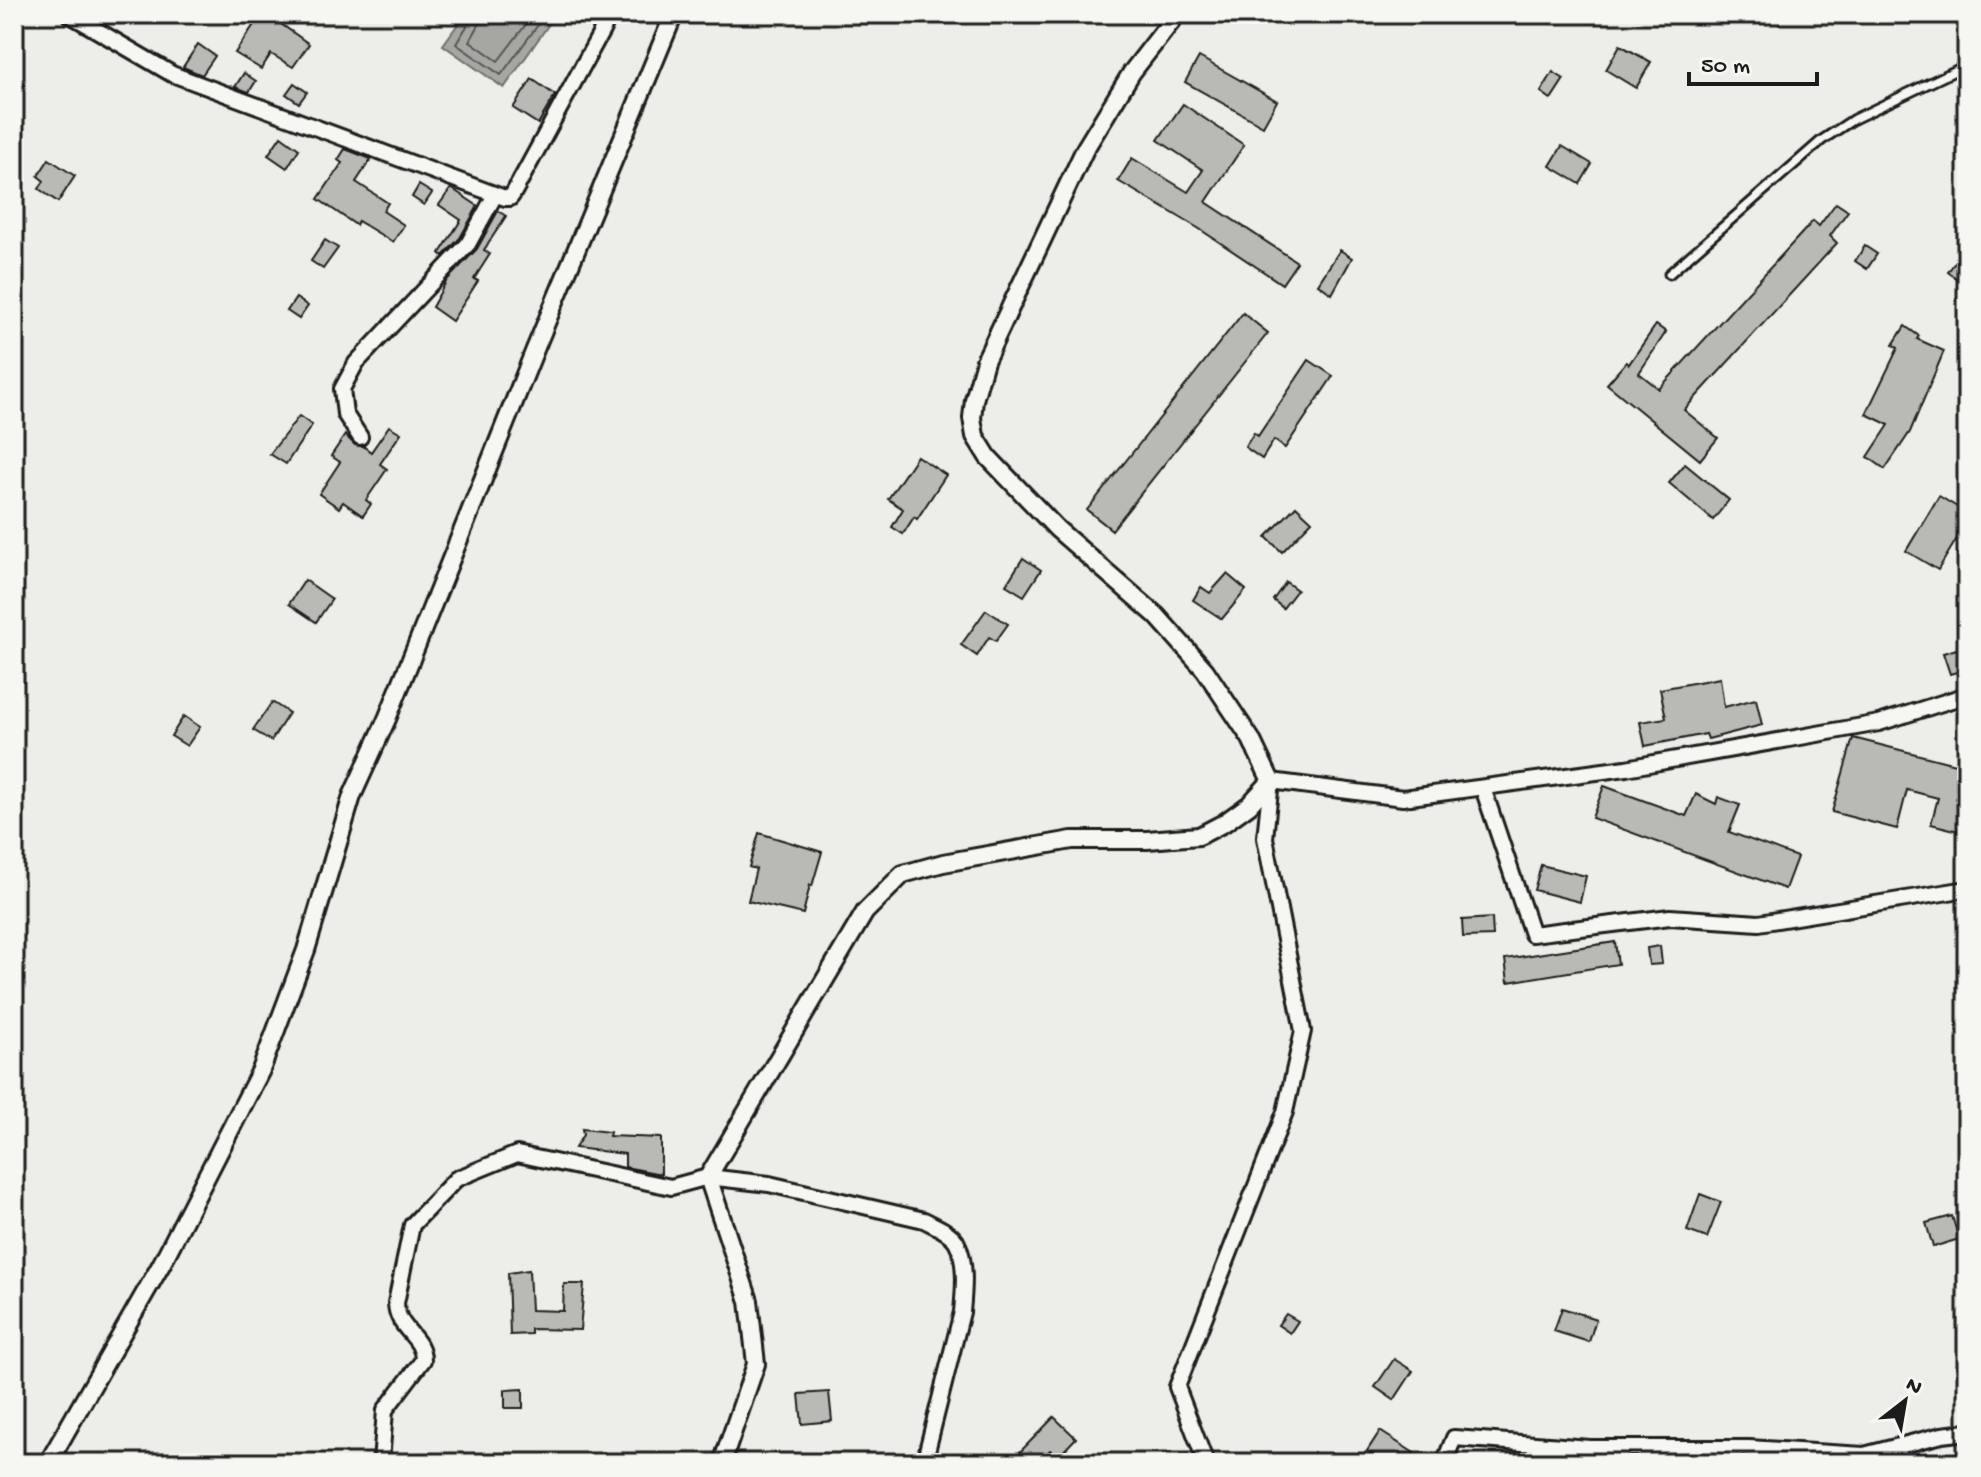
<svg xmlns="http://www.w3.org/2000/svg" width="1981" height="1477" font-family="'Gochi Hand',sans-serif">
  <rect width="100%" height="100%" fill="#edede9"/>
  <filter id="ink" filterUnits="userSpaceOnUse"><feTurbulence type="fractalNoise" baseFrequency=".0125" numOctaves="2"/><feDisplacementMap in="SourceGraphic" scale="16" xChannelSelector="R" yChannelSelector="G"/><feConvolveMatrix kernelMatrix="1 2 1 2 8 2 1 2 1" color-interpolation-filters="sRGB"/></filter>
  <g filter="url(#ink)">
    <!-- water -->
    <polygon fill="#a6a6a3" stroke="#6f6f6d" stroke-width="2" points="465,14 556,14 504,88 443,45"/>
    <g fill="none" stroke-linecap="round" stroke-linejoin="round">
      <!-- shore -->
      <g stroke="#535352" stroke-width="2">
        <polyline points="471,14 470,21 456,44 501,75 546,14"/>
        <polyline points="481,14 480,23 470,41 498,61 534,14"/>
      </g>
    </g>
    <!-- building -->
    <g fill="#b9b9b6" stroke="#1c1c1c" stroke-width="2">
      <polygon points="242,14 267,14 309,44 293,67 271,54 261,69 235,53 255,23"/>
      <polygon points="198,44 215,56 202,75 183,67"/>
      <polygon points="1620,45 1651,62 1636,88 1606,70"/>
      <polygon points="1199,57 1277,101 1263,126 1185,82"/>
      <polygon points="1553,72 1564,79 1551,99 1541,92"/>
      <polygon points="244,73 256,81 249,92 235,87"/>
      <polygon points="532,79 555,95 538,124 513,108"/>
      <polygon points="294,83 307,92 299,103 286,94"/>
      <polygon points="1183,104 1244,145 1206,202 1297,262 1282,284 1198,228 1118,181 1132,158 1188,192 1203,170 1158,140"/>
      <polygon points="281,136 299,149 287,168 268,155"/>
      <polygon points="1562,146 1592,164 1580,184 1550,166"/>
      <polygon points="345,149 371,159 356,182 388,203 383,211 404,225 393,242 358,221 356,225 318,199 342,163 338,160"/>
      <polygon points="49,159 75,176 58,202 39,189 44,181 38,176"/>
      <polygon points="419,185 432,193 424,205 412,197"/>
      <polygon points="451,188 478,206 460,238 443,256 440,253 461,220 439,205"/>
      <polygon points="1836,203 1848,211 1830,236 1837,243 1684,410 1718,438 1700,460 1607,384 1626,362 1629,364 1656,325 1666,332 1639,373 1659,389 1813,221 1819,226"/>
      <polygon points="498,211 506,216 484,250 490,254 474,279 478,281 452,321 432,307 447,280 477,249"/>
      <polygon points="325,240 338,248 323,269 311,261"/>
      <polygon points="1865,246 1877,254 1867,269 1855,261"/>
      <polygon points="1340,250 1352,258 1332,294 1318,284"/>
      <polygon points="1959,257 1967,263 1967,286 1948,272"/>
      <polygon points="296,298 308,306 299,319 287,311"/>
      <polygon points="1243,313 1268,333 1112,530 1087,510"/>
      <polygon points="1905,326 1919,336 1917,339 1944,351 1910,432 1885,469 1868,457 1889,425 1866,414 1898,348 1893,345"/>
      <polygon points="1309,360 1333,376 1285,448 1274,440 1262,459 1245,447 1254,433 1258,436"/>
      <polygon points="299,416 312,425 286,464 270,454"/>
      <polygon points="389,426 401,433 380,464 387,469 366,500 371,504 363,516 343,502 339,508 319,494 340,462 331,456 345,435 355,445 363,446 371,452"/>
      <polygon points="917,456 946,475 917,519 914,517 903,534 892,527 903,509 888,499"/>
      <polygon points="1685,464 1729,500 1713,520 1669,483"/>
      <polygon points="1939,496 1967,513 1967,522 1938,570 1906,551"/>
      <polygon points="1296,506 1312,521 1282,552 1266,537"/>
      <polygon points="1023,558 1041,570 1024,596 1006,585"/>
      <polygon points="1227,574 1246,590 1222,619 1193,600 1201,587 1210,593"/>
      <polygon points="305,580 332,599 316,622 289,604"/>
      <polygon points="1286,582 1297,590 1283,608 1273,600"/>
      <polygon points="986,610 1008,624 996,641 989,637 977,656 961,645"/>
      <polygon points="1967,646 1967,669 1950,674 1943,653"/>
      <polygon points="1720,678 1724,707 1756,699 1762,725 1708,739 1706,734 1645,746 1640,722 1666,718 1660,689"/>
      <polygon points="272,702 289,713 271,741 253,730"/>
      <polygon points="184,716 200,727 187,746 171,736"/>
      <polygon points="1853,738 1967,767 1967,801 1959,831 1931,824 1938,798 1907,790 1897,829 1832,812"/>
      <polygon points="1604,786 1686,816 1696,794 1716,804 1718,797 1740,805 1729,832 1797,857 1785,889 1592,818"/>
      <polygon points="759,833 822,852 812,886 810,885 803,914 748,901 756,869 749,867"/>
      <polygon points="1541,865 1586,876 1580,902 1534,890"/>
      <polygon points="1492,918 1493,936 1463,937 1462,920"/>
      <polygon points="1615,942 1618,964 1508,982 1505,959"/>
      <polygon points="1660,946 1662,964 1649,965 1647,948"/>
      <polygon points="582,1129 610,1132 609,1136 661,1138 661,1174 625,1167 625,1154 575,1148 583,1135"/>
      <polygon points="1700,1194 1721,1202 1707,1238 1687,1231"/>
      <polygon points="1952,1216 1959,1239 1933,1247 1926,1223"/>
      <polygon points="529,1270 531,1310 563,1311 564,1284 584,1284 580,1330 531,1329 531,1334 510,1335 508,1273"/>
      <polygon points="1562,1308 1596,1319 1589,1342 1554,1331"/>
      <polygon points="1286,1314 1298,1321 1290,1333 1278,1325"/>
      <polygon points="1394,1359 1413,1371 1394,1400 1375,1387"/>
      <polygon points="523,1389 523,1408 505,1408 505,1390"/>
      <polygon points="829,1392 832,1421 802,1424 799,1394"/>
      <polygon points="1054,1417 1076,1438 1058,1457 1050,1450 1037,1463 1023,1463 1016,1456"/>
      <polygon points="1380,1431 1414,1453 1407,1463 1385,1463 1367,1451"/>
    </g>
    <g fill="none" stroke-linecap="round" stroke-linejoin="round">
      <defs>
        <polyline id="service" points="1669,274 1822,140 1854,119 1967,65"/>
        <g id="minor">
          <polyline points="69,14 172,74 505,198 510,198 513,194 611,14"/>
          <polyline points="360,437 345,414 342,389 356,363 468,244 495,195"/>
          <polyline points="1483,788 1532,934 1670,917 1759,923 1967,889"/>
          <path d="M381,1463l4,-53 38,-50c0,-25 -26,-29 -27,-57l16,-78 44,-46 61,-25 154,33 37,-10 61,7 155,36c11,6 25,11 32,21 11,19 8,50 6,71l-38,151"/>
          <polyline points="1206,1463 1177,1387 1285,1112 1303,1031 1265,838 1271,781 1403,798 1626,768 1879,723 1967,695"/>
          <polyline points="1444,1463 1454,1438 1590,1448 1749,1448 1864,1455 1942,1435 1967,1432"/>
        </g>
        <g id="tertiary">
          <polyline points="48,1463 161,1265 261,1070 306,950 352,796 387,719 534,352 674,14"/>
          <polyline points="722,1463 756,1364 749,1301 708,1177 865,912 903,874 943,863 1072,840 1147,840 1199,836 1224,823 1249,805 1271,781 1251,739 1205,670 1157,616 1057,529 988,457 975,436 972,418 974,400 985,361 1085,149 1132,72 1177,14"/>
        </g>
      </defs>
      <!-- service casing -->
      <use href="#service" stroke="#1c1c1c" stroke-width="13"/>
      <!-- minor casing -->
      <use href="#minor" stroke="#1c1c1c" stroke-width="20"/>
      <!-- tertiary casing -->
      <use href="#tertiary" stroke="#1c1c1c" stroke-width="22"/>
      <!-- service -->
      <use href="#service" stroke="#f6f6f2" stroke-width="7"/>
      <!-- minor -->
      <use href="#minor" stroke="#f6f6f2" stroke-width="14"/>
      <!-- tertiary -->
      <use href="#tertiary" stroke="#f6f6f2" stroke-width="16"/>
    </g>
  </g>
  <!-- margin -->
  <rect width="1981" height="1477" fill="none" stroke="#f6f6f2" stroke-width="48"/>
  <rect x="24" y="24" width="1933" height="1429" fill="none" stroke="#1c1c1c" stroke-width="3" filter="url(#ink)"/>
  <!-- north arrow -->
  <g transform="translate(1905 1401) rotate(31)" stroke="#f6f6f2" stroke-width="6" paint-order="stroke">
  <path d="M0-6L14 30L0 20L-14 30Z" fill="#1c1c1c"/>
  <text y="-12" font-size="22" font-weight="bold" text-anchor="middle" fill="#1c1c1c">N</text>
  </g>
  <!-- scale -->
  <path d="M1689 72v12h128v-12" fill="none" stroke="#1c1c1c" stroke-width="4"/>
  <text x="1701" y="72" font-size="24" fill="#1c1c1c" stroke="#f6f6f2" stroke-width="6" paint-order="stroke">50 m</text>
</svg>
